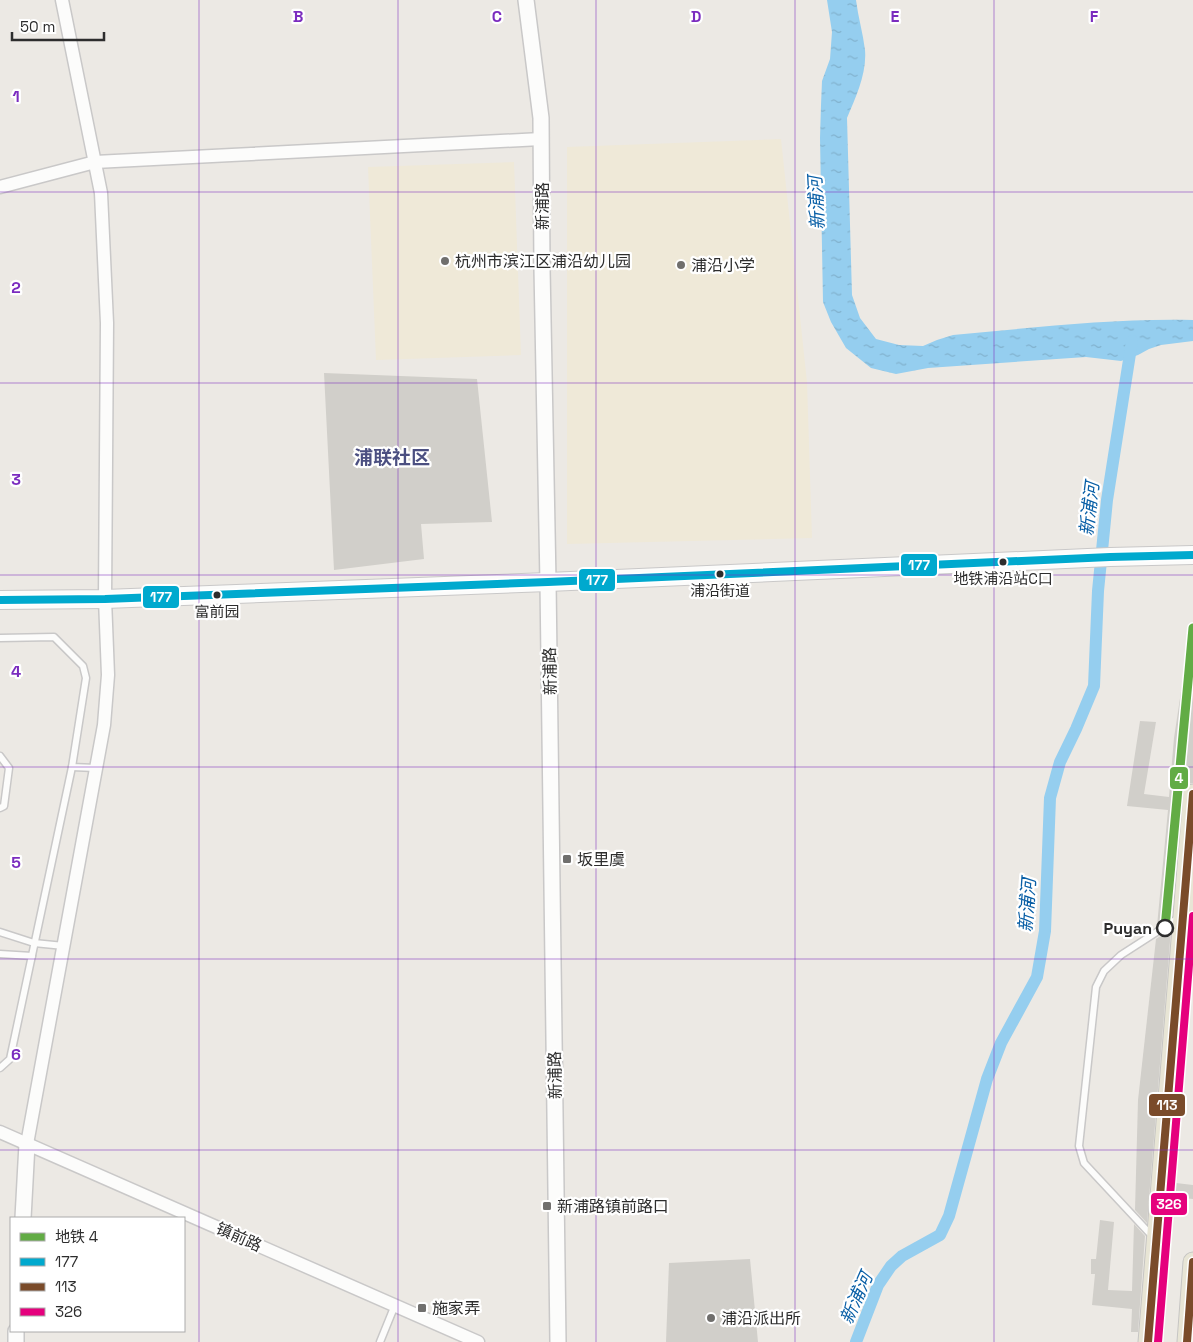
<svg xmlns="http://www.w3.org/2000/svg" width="1193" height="1342" font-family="'Space Grotesk','Noto Sans SC',sans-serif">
  <defs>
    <pattern id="water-ripples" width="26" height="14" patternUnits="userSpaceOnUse" patternTransform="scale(1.25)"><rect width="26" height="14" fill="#95ceef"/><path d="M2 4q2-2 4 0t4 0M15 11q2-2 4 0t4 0" fill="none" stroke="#81b1cd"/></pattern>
  </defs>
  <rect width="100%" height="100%" fill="#ece9e4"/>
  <!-- education -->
  <g fill="#efe9d8">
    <polygon points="781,139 807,382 812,538 567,544 567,147"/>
    <polygon points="514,162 521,355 376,360 368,167"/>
  </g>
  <!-- water -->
  <path fill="url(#water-ripples)" d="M827,0h29c2,17 7,33 9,50 2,23 -9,47 -18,68l5,177 8,23 16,21 23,6 24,1 14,-6 16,-5c79,-7 160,-17 240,-15v21l-32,4 -12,4 -11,6 -17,6 -35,-4 -158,11 -32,6 -25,-6 -25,-20 -15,-26 -8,-20 -3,-164 1,-33 1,-24 8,-22 2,-27z"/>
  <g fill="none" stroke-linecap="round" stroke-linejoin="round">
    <!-- canal -->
    <polyline stroke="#95ceef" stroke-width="12" points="856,1342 878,1285 891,1266 902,1256 940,1235 949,1216 987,1079 1001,1043 1037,977 1045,931 1050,798 1060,762 1076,729 1094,686 1098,591 1107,500 1132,341"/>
  </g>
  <!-- building -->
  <g fill="#d1cfca">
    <polygon points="324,373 477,379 492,522 421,524 424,559 334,570"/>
    <polygon points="1182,685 1193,686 1193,783 1188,784 1184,787 1182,793 1172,916 1157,926 1168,810 1127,806 1140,721 1156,722 1144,794 1169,797 1174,738"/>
    <polygon points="1171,929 1147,1223 1135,1210 1138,1100 1156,939"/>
    <polygon points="1193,931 1193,970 1176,1183 1193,1185 1193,1199 1174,1197 1164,1335 1160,1335"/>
    <polygon points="1100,1220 1114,1222 1108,1290 1132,1291 1134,1224 1145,1236 1138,1332 1131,1332 1132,1309 1092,1305 1095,1274 1091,1274 1091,1259 1096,1259"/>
    <polygon points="750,1259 758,1342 666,1342 669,1263"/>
  </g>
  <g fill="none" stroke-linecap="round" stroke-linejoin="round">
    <defs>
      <g id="service">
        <polyline points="0,638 54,637 83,666 86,678 72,767 96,768"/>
        <polyline points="0,756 9,768 4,806 0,808"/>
        <polyline points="0,932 34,943 64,946"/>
        <polyline points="0,954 32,956"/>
        <polyline points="0,1068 10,1059 72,767"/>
        <polyline points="1153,1237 1084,1163 1079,1146 1096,987 1104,971 1121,955 1180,917"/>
        <polyline points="380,1342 395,1305"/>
      </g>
      <g id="minor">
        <polyline points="0,187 95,162 541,139"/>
        <polyline points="0,1132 478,1342"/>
        <polyline points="27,1144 104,725 108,675 105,599 107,323 101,193 62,0"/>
      </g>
      <g id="tertiary">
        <polyline points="526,0 541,118 542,268 548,582 558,1342"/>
        <polyline points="23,1218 27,1144"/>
        <polyline points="16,1342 16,1331"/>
      </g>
      <polyline id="secondary" points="0,600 105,599 548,582 1110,557 1193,555"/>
      <g id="primary">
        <polyline points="1148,1342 1193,794"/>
        <polyline points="1187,1342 1193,1262"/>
      </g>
    </defs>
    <!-- service casing -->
    <use href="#service" stroke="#c9c8c8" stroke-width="9"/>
    <!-- minor casing -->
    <use href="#minor" stroke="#c9c8c8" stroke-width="15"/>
    <!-- tertiary casing -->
    <use href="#tertiary" stroke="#c9c8c8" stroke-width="18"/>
    <!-- secondary casing -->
    <use href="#secondary" stroke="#c9c8c8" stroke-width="20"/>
    <!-- primary casing -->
    <use href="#primary" stroke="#c6c5c3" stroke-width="21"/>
    <!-- service -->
    <use href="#service" stroke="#fcfcfb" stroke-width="6"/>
    <!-- minor -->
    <use href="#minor" stroke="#fcfcfb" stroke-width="12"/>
    <!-- tertiary -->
    <use href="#tertiary" stroke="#fcfcfb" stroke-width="15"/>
    <!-- secondary -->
    <use href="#secondary" stroke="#fcfcfb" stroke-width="18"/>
    <!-- primary -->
    <use href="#primary" stroke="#e8e5d5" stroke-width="19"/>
    <defs>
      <polyline id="bus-1" points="0,600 105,599 548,582 1110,557 1193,555"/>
      <g id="bus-2">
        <polyline points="1148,1342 1193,794"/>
        <polyline points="1187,1342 1193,1262"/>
      </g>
      <polyline id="bus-3" points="1158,1342 1193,916"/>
    </defs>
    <!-- bus-1 casing -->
    <use href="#bus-1" stroke="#fff" stroke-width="11"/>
    <!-- bus-2 casing -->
    <use href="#bus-2" stroke="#fff" stroke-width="11"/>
    <!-- bus-3 casing -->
    <use href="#bus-3" stroke="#fff" stroke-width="11"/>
    <!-- bus-1 -->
    <use href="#bus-1" stroke="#00a9ce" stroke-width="8"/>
    <!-- bus-2 -->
    <use href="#bus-2" stroke="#7a4b2a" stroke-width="8"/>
    <!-- bus-3 -->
    <use href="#bus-3" stroke="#e5007d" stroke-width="8"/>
    <defs>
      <polyline id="metro-1" points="1165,928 1193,628"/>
    </defs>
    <!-- metro-1 casing -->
    <use href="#metro-1" stroke="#fff" stroke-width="12"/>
    <!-- metro-1 -->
    <use href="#metro-1" stroke="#62ac45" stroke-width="9"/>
  </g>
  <!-- grid -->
  <path fill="none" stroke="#7b2cbf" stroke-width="1" stroke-opacity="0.55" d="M199,0v1342M398,0v1342M596,0v1342M795,0v1342M994,0v1342M0,192h1193M0,383h1193M0,575h1193M0,767h1193M0,959h1193M0,1150h1193"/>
  <!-- markers -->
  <g fill="#706f6d" stroke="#fff" stroke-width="2">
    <circle cx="445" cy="261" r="5"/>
    <circle cx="681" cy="265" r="5"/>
    <rect x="562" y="854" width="10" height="10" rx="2.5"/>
    <rect x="542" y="1201" width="10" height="10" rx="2.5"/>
    <rect x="417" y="1303" width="10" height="10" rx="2.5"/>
    <circle cx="711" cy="1318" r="5"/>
  </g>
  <g fill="#2d2d2d" stroke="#fff" stroke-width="2">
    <circle cx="1003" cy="562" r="4.5"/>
    <circle cx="720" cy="574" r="4.5"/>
    <circle cx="217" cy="595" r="4.5"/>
  </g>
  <circle fill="#fff" stroke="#2d2d2d" stroke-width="2.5" cx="1165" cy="928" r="8"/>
  <g text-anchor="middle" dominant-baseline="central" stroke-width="4.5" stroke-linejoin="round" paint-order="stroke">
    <!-- bus labels -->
    <g font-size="15" fill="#2d2d2d" stroke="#fff">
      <text x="1003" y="578">地铁浦沿站C口</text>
      <text x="720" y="590">浦沿街道</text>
      <text x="217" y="611">富前园</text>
    </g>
    <!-- street labels -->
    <g font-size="16" fill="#2d2d2d" stroke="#fff">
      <text transform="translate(542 206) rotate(-90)">新浦路</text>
      <text transform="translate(550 671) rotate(-91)">新浦路</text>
      <text transform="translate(555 1075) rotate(-91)">新浦路</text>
      <text transform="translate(239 1237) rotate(24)">镇前路</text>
    </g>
    <!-- poi labels -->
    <g font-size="16" fill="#2d2d2d" stroke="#fff" text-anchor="start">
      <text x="455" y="261">杭州市滨江区浦沿幼儿园</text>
      <text x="691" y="265">浦沿小学</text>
      <text x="577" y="859">坂里虞</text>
      <text x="557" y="1206">新浦路镇前路口</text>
      <text x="432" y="1308">施家弄</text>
      <text x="721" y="1318">浦沿派出所</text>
    </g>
    <!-- stop labels -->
    <g font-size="16" font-weight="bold" fill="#2d2d2d" stroke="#fff" text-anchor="end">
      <text x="1152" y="928">Puyan</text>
    </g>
    <!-- water labels -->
    <g font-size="18" font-style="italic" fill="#095fa6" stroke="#fff">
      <text transform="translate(816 203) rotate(-93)">新浦河</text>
      <text transform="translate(1089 509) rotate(-83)">新浦河</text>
      <text transform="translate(1027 905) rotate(-86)">新浦河</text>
      <text transform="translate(856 1298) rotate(-66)">新浦河</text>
    </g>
    <!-- quarter labels -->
    <g font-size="19" font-weight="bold" fill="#4b4f81" stroke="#fff">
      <text x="392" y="457">浦联社区</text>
    </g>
  </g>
  <g font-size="16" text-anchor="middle" font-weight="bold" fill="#7b2cbf" stroke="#fff" stroke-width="4.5" stroke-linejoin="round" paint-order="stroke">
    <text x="298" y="22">B</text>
    <text x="497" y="22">C</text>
    <text x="696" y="22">D</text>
    <text x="895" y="22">E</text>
    <text x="1094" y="22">F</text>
    <text x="16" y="102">1</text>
    <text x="16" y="293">2</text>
    <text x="16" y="485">3</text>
    <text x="16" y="677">4</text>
    <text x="16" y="868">5</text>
    <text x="16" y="1060">6</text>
  </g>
  <g stroke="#fff" stroke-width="2">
    <rect x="900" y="553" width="38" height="24" rx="5" fill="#00a9ce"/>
    <rect x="578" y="568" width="38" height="24" rx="5" fill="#00a9ce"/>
    <rect x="142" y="585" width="38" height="24" rx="5" fill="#00a9ce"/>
    <rect x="1169" y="766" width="20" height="24" rx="5" fill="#62ac45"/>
    <rect x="1148" y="1093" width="38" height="24" rx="5" fill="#7a4b2a"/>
    <rect x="1150" y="1192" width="38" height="24" rx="5" fill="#e5007d"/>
  </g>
  <g font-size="14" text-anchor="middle" font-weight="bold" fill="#fff">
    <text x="919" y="570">177</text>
    <text x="597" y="585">177</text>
    <text x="161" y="602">177</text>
    <text x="1179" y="783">4</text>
    <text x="1167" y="1110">113</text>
    <text x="1169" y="1209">326</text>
  </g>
  <!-- legend -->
  <rect x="10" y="1217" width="175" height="115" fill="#ffffff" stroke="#ababab"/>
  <rect x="20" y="1233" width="25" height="8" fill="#62ac45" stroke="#ababab"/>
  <text x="55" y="1242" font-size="15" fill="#2d2d2d">地铁 4</text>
  <rect x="20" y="1258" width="25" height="8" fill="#00a9ce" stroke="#ababab"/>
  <text x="55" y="1267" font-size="15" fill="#2d2d2d">177</text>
  <rect x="20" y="1283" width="25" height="8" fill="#7a4b2a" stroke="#ababab"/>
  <text x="55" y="1292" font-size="15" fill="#2d2d2d">113</text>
  <rect x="20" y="1308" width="25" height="8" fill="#e5007d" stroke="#ababab"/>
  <text x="55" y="1317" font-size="15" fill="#2d2d2d">326</text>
  <!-- scale -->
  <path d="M12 32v8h92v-8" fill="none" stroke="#2d2d2d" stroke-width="2.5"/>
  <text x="20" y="32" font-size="15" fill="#2d2d2d" stroke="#ffffff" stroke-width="4" paint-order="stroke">50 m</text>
</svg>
